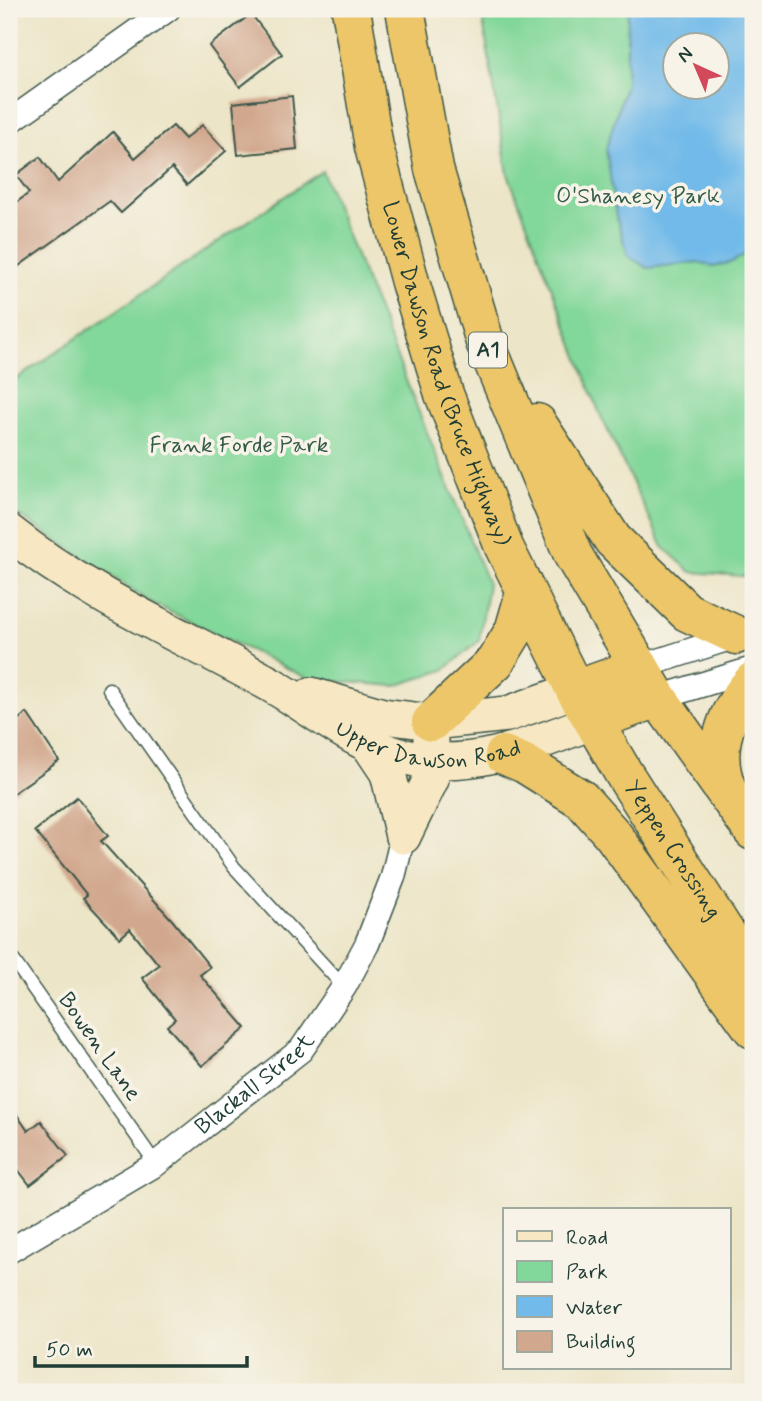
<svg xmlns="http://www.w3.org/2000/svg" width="762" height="1401" font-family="Mynerve,sans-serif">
  <rect width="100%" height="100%" fill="#f7f3e8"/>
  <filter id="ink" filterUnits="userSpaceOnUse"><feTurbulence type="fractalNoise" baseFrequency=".0143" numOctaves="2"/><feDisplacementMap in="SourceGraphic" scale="14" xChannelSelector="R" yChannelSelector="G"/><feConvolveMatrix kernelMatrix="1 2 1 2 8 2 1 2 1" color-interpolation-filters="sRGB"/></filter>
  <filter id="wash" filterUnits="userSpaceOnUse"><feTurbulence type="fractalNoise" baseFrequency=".00686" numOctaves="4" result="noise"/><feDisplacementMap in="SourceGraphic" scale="28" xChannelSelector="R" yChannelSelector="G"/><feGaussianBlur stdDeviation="1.57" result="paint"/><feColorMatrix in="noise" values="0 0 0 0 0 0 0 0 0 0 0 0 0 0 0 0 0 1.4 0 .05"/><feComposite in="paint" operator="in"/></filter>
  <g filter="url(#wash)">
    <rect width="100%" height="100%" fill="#ece5c7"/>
    <!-- green -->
    <g fill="#82d79a" stroke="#508a67" stroke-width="2" fill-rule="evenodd">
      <path d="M481,9h272v568l-62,-5 -28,-25 -63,-133 -92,-240zM674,46h42v42h-42z"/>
      <polygon points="322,171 488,584 479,641 444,670 395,686 309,679 156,605 9,509 9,384"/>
    </g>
    <!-- water -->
    <path fill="#71bae9" stroke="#487c8e" stroke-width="2" fill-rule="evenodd" d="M628,9h125v241l-21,12 -18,5 -16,-5 -50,6 -20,-12 -12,-40 -10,-67 20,-66zM674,46h42v42h-42z"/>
    <g id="blocks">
      <!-- building -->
      <g fill="#d1a78d">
        <polygon points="251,14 282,54 240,87 209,46"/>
        <polygon points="292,96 297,149 238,155 233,103"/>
        <polygon points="202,125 226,151 187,185 172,168 121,213 110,201 9,273 9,208 29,193 16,175 40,157 58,182 113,132 135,158 173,126 185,139"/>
        <polygon points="27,713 59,761 9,796 9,726"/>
        <polygon points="77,797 108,836 101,841 173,921 210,967 200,975 246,1028 202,1066 167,1026 175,1019 142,978 159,965 130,929 120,938 83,898 87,895 35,831"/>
        <polygon points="9,1103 28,1131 41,1121 68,1156 30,1185 9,1158"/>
      </g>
    </g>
  </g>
  <g filter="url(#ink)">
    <use href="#blocks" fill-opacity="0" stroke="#3e564a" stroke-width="2"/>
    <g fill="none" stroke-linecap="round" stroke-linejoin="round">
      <defs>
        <g id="lane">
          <polyline points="109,689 234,867 344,987"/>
          <polyline points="9,954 156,1164"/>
        </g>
        <g id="street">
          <polyline points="9,122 168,9"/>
          <polyline points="640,667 739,635"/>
          <polyline points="658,698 753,669"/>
          <path id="s1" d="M9,1251l147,-87 145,-114 43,-63 23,-43 26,-67 10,-41"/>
        </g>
        <g id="secondary">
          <path id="s2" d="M9,532c78,63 173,103 261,152 46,26 91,67 145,75 67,9 117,-15 179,-38"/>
          <polyline points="311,695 383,716 431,722 508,714 575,690"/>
          <polyline points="370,746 388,773 403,836"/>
          <polyline points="403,836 431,779 431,740"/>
        </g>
        <g id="highway">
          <path id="s3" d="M351,9l23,138 36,135 34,112 60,153 71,143 49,84 129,202"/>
          <polyline points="405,9 434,169 485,342 573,555 658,698 753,831"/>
          <polyline points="537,423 613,540 687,612 736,635"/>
          <polyline points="575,690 640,667"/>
          <polyline points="594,721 658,698"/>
          <polyline points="431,722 495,662 514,631 525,593"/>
          <polyline points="504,755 525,764 581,799 613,835 753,1029"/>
          <path d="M728,791c-18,-40 -2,-79 25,-110"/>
        </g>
      </defs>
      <!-- lane casing -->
      <use href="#lane" stroke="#3e564a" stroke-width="15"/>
      <!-- street casing -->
      <use href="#street" stroke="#3e564a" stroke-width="27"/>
      <!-- secondary casing -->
      <use href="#secondary" stroke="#3e564a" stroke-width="38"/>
      <!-- highway casing -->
      <use href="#highway" stroke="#3e564a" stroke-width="41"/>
      <!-- lane -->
      <use href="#lane" stroke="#fff" stroke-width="12"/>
      <!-- street -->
      <use href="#street" stroke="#fff" stroke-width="24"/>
      <!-- secondary -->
      <use href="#secondary" stroke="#f7e8c3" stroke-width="35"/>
      <!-- highway -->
      <use href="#highway" stroke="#ecc669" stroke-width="38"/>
    </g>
  </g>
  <g text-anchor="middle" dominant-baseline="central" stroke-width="7" stroke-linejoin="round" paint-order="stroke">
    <!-- shield labels -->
    <rect fill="#f7f3e8" stroke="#60746a" stroke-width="2" x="469" y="332.5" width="38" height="35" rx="5"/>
    <g font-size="21" font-weight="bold" fill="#1f3d34">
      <text x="488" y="350">A1</text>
    </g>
    <!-- park labels -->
    <g font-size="23" fill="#335c48" stroke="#f7f3e8">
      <text x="638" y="197">O'Shanesy Park</text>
      <text x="239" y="446">Frank Forde Park</text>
    </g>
    <!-- street labels -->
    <g font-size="23" fill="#1f3d34" stroke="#f7f3e8">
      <text stroke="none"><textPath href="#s3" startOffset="378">Lower Dawson Road (Bruce Highway)</textPath></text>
      <text stroke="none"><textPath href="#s2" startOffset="478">Upper Dawson Road</textPath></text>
      <text stroke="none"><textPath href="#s3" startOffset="908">Yeppen Crossing</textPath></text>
      <text transform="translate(99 1047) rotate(55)">Bowen Lane</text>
      <text stroke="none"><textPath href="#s1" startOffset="298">Blackall Street</textPath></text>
    </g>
  </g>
  <!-- margin -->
  <rect width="762" height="1401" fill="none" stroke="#f7f3e8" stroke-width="35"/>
  <!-- legend -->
  <rect x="503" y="1208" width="228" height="161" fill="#f7f3e8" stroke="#a1aaa0" stroke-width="2"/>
  <rect x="517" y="1231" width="35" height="10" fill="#f7e8c3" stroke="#a1aaa0" stroke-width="2"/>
  <text x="566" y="1244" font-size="21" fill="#1f3d34">Road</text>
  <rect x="517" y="1261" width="35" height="21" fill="#82d79a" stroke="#a1aaa0" stroke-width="2"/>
  <text x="566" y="1278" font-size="21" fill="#1f3d34">Park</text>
  <rect x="517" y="1296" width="35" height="21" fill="#71bae9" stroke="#a1aaa0" stroke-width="2"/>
  <text x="566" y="1314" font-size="21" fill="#1f3d34">Water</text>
  <rect x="517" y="1331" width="35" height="21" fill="#d1a78d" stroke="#a1aaa0" stroke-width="2"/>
  <text x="566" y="1348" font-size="21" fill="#1f3d34">Building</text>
  <!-- north arrow -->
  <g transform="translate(696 66) rotate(316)"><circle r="33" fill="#f7f3e8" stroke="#a1aaa0" stroke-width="2"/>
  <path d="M0-5L12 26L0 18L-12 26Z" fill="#d1495b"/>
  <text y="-10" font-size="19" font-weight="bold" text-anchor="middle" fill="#1f3d34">N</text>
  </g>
  <!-- scale -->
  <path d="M35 1356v10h212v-10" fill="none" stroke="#1f3d34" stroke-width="3.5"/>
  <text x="46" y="1356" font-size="21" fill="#1f3d34" stroke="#f7f3e8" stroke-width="5" paint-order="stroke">50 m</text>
</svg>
